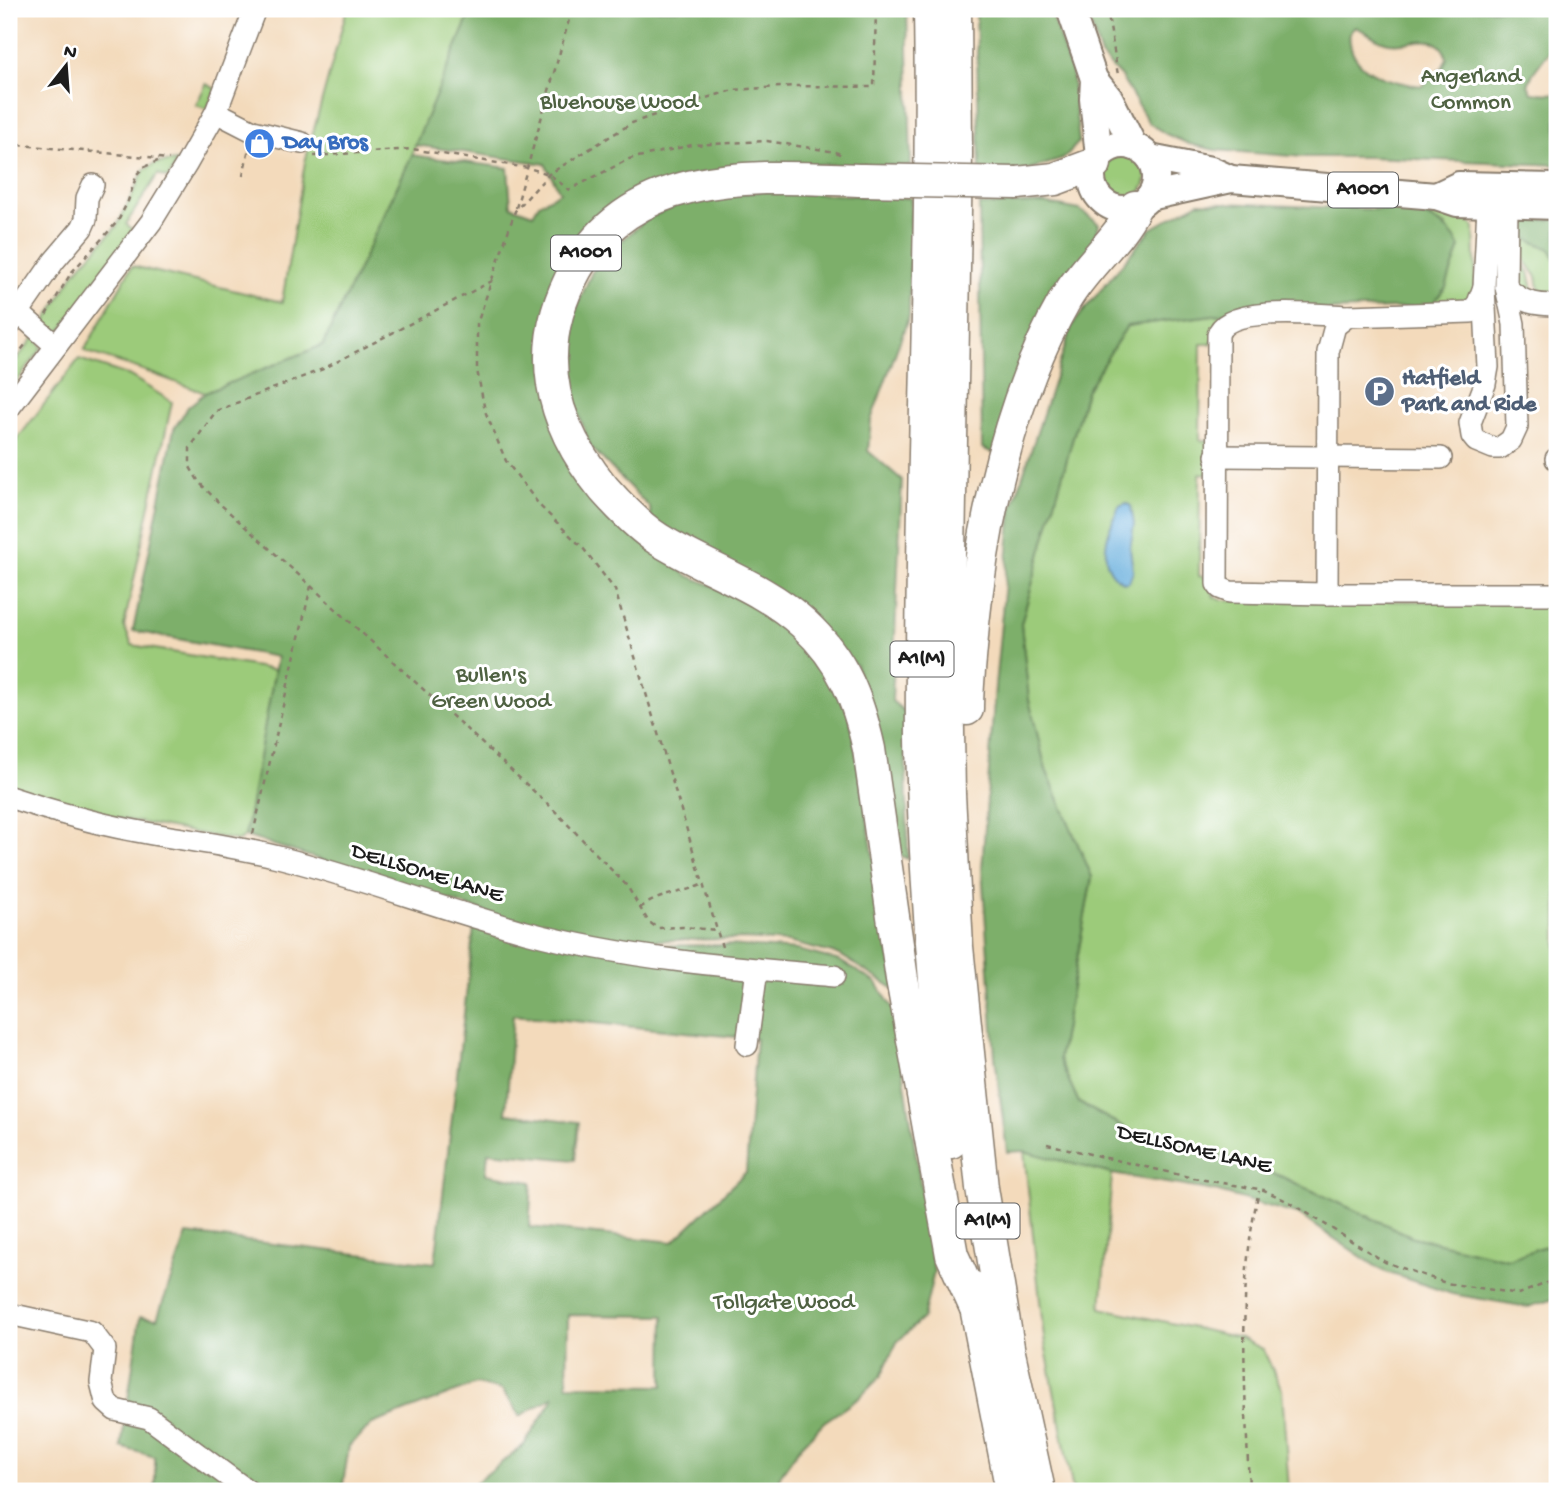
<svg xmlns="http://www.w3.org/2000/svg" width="1566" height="1500" font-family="'Gochi Hand',sans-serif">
  <rect width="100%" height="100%" fill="#fff"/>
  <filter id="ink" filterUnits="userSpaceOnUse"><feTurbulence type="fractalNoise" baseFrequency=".0143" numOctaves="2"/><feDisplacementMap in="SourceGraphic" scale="14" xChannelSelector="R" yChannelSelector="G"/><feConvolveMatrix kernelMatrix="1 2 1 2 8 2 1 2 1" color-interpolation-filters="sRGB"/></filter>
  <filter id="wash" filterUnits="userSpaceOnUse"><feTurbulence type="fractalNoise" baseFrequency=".00686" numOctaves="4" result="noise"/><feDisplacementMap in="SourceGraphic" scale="28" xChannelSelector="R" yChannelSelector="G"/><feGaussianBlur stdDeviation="1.57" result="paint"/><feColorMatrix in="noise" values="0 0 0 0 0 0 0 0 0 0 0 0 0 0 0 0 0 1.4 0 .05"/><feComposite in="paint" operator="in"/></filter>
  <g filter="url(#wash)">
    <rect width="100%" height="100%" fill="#f3dabb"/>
    <!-- green -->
    <g fill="#9ccb7a" stroke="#5c744b" stroke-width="2">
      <polygon points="347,9 472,9 412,155 323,345 205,393 134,367 84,351 132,266 282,302 305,162"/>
      <polygon points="206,84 216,89 207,109 196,105"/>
      <circle cx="1124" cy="177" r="22"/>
      <polygon points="178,161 168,178 158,174 126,224 135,231 61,330 53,332 43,326 75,272 117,226 144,170 156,163"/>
      <path d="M1415,211c20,1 45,-2 59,16l2,61 -8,14 -38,5 16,-81z"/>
      <polygon points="1516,234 1550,249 1557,261 1557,293 1540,294 1537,277 1517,249"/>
      <path d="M1515,255l14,17 5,21c-22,-9 -19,-17 -19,-38z"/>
      <polygon points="1229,313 1211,344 1201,344 1200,440 1210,441 1210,474 1200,474 1199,576 1210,577 1214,597 1221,600 1557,602 1557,1242 1508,1259 1413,1237 1256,1165 1141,1136 1079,1103 1059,1059 1092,877 1046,770 1029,700 1021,624 1086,391 1127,326"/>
      <polygon points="35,336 42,348 9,392 9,369"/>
      <polygon points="79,359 130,376 172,402 124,626 132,645 275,670 245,836 239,841 53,806 9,791 9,450"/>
      <polygon points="1024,1151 1112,1174 1101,1308 1240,1338 1263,1349 1282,1390 1289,1491 1073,1491 1044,1338"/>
    </g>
    <!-- forest -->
    <g fill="#7daf6a" stroke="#4c6643" stroke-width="2" fill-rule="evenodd">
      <polygon points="472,9 907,9 911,166 785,164 609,216 546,327 602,503 686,575 771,609 820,654 848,705 896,990 840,955 788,942 745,939 611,941 524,924 245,836 277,657 133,631 174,429 188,407 205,393 323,345 412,155 508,168 511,206 533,214 539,204 560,192 545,164 415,145"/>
      <polygon points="976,9 1050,9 1072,75 1079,142 1063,159 1026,170 980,171"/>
      <path d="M1086,9h471l-3,36 -21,28 -5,12 4,8 25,1v71l-189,-8h-64l-89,-7 -26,-6 -23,-10 -17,-11 -28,-46 -20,-21zM1354,27c13,3 21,14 35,16 23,4 48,-16 58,15l-4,9 -21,19c-27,-3 -67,-12 -72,-43 -1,-7 -1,-10 4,-16z"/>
      <polygon points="762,191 911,198 909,316 871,420 868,451 902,480 892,701 905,712 908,859 901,856 891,837 856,665 651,522 650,508 590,446 568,383 568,327 592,272 619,243 648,218 685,201"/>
      <path d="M1199,202l216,9c20,11 34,14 45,36l-14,40 -16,20 -201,6 -102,13 -41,65 -65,233 8,76 17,70 46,107 -33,182 20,44 62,33 115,29 157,72 95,22 49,-17v56l-29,9 -76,-13 -69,-23 -84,-56 -84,-24 -103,-17 -88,-23 -17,1 -12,-95 -13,-188 13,-183 17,-177 60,-184 79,-96z"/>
      <polygon points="1043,203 1080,210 1099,224 1093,250 997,455 982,448 979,205"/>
      <polygon points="1557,212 1557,261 1550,249 1516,234 1518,227 1523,221 1555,219"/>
      <path d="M474,928l106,18 148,-1 70,5 42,11 37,22 17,28 40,261 -11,46 -26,24 -16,34 -22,22 -35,24 -23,24 -21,30 -4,15h-311l59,-46 31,-49 -35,20 -18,-26 -26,-6 -104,40 -23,22 -6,38 -3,7h-185v-34l-34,-10 19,-130 17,2 30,-85 248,29zM513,1015l243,24 -10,133 -73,70 -144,-15 3,-45 -46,-8 2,-22 87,8 4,-38 -73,-9zM568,1315l96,1 -1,70 -96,-1z"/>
    </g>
    <!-- water -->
    <path fill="#66aedd" stroke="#41657c" stroke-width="2" d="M1126,503l5,3 3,18 -4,25 3,22 -4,11 -4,1c-32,-15 -17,-53 -6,-77z"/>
  </g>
  <g filter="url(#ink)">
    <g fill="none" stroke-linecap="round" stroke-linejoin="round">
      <defs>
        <g id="minor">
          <polyline points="216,112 253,131 302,143"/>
          <polygon points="1502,186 1507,206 1506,287 1514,324 1517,427 1511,440 1500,448 1493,448 1476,441 1472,436 1470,423 1485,384 1488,367 1484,287 1488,205"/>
          <polyline points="1484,287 1478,303 1471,312 1348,316 1335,326 1328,352 1327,594 1557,594"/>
          <path d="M1506,287c16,16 29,18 51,18"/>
          <polyline points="9,304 56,346"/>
          <polyline points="9,326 54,261 82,228 86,219 87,198 93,185"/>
          <polyline points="9,408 151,222 186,165 216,112 255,9"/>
          <polyline points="1216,456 1441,458"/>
          <polyline points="1556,459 1557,459"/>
          <path d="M1327,594l-97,-2 -10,-4 -3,-4 1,-249c8,-31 104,-20 130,-19"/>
          <path d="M9,797c40,13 80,25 122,33 51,10 101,15 151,28 82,21 162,52 244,74 102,27 204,35 308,44"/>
          <polyline points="747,1045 757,969"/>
          <polyline points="9,1316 14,1315 92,1332 105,1349 101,1382 106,1402 115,1410 149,1418 248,1491"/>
        </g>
        <g id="major">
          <polyline points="1070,9 1094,79 1110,99 1134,147"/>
          <polyline points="1094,79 1093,99 1099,157"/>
          <circle cx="1124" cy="177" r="32"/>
          <polyline points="1150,158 1211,170 1231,179 1436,196 1457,203 1557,206"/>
          <polyline points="1436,196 1459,185 1557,187"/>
          <polyline points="1149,197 1231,179"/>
        </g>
        <g id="highway">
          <path d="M930,9c4,243 -10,486 -8,729 2,135 14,270 29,404"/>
          <polyline points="955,9 956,154 947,669 949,794 957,947 982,1188 1009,1353 1039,1491"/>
          <path d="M863,180c-104,-3 -227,-16 -287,89 -44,78 -27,153 28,220 16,18 34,37 54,50 48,30 105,47 146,85 39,36 54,75 65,125l33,230 50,276 23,51"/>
          <polyline points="1017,183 1055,179 1095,164"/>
          <path d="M967,709c0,-28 4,-56 6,-85 11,-107 38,-230 92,-324 20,-34 52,-58 70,-93"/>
          <polyline points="972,1287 1012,1491"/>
        </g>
      </defs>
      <!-- minor casing -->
      <use href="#minor" stroke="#887b6c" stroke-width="24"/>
      <!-- major casing -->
      <use href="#major" stroke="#887b6c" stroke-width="30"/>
      <!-- highway casing -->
      <use href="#highway" stroke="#887b6c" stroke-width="35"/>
      <!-- path -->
      <g stroke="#887b6c" stroke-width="2.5" stroke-dasharray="5 5" stroke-linecap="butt">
        <polyline points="1107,9 1118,75"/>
        <polyline points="9,144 169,159"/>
        <polyline points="314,156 412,149 528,168 549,174 569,190 629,159 692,145 767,141 836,152 841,155"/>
        <polyline points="243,176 249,148"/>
        <polyline points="516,208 572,9"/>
        <polyline points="492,281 323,369 216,411 190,448 190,467 199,482 220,504 311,586 551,807 627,886 648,921 657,928 683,927 716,930"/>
        <polyline points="46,315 71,273 118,221 128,201 137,174 144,167 162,159"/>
        <polyline points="9,365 26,344"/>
        <polyline points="253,834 311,586"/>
        <path d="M640,908c21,-15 40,-14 61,-23"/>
        <polyline points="722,947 615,590 583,548 540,506 506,461 485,411 477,370 477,324 515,211 549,174 632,123 683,105 733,90 795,86 874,87 876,9"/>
        <polyline points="1047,1144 1193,1178 1264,1190 1291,1203 1385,1262 1446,1283 1519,1294 1557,1279"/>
        <path d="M1249,1491c-3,-96 -13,-206 10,-300"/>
      </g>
      <!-- minor -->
      <use href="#minor" stroke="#fff" stroke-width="21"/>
      <!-- major -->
      <use href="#major" stroke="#fff" stroke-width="26"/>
      <!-- highway -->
      <use href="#highway" stroke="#fff" stroke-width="32"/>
      <defs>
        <polyline id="highway-bridge" points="863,180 1017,183"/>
      </defs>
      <!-- highway-bridge casing -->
      <use href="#highway-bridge" stroke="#887b6c" stroke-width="35" stroke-linecap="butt"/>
      <!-- highway-bridge -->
      <use href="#highway-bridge" stroke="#fff" stroke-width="32"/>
    </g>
  </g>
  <!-- icons -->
  <defs>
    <symbol id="shop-disc" viewBox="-11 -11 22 22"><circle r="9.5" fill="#3f7fe0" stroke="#fff"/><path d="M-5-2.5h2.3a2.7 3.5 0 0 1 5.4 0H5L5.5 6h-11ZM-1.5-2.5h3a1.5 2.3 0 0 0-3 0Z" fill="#fff"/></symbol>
    <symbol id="parking-disc" viewBox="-11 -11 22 22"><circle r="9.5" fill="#5c6f8a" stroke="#fff"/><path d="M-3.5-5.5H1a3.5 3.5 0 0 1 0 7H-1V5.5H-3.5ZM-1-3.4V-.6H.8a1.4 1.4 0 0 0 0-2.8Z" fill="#fff"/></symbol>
  </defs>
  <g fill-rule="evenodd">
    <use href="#shop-disc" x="242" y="126" width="35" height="35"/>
    <use href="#parking-disc" x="1362" y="374" width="35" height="35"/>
  </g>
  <g text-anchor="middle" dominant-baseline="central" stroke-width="6" stroke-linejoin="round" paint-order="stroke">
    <!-- shield labels -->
    <g fill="#fff" stroke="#606060" stroke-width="2">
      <rect x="1328" y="172.5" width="70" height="35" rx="5"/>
      <rect x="551" y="235.5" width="70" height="35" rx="5"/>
      <rect x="890.5" y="641.5" width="63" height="35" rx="5"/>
      <rect x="956.5" y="1203.5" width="63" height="35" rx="5"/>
    </g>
    <g font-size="21" font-weight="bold" fill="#1c1c1c">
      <text x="1363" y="190">A1001</text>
      <text x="586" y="253">A1001</text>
      <text x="922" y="659">A1(M)</text>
      <text x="988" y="1221">A1(M)</text>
    </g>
    <!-- park labels -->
    <g font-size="23" fill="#4f6242" stroke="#fff">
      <text x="1471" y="77">Angerland<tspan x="1471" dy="26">Common</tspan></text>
      <text x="619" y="103">Bluehouse Wood</text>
      <text x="491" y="676">Bullen's<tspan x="491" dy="26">Green Wood</tspan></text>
      <text x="784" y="1303">Tollgate Wood</text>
    </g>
    <!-- shop labels -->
    <g font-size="23" font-weight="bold" fill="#366cbe" stroke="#fff" text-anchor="start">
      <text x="283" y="143">Day Bros</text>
    </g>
    <!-- service labels -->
    <g font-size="23" font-weight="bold" fill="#4e5e75" stroke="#fff" text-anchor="start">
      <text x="1402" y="379">Hatfield<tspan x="1402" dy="26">Park and Ride</tspan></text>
    </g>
    <!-- street labels -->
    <g font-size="23" fill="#1c1c1c" stroke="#fff">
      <text transform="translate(427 874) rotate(17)">DELLSOME LANE</text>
      <text transform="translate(1194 1150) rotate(13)">DELLSOME LANE</text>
    </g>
  </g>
  <!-- margin -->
  <rect width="1566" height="1500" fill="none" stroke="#fff" stroke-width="35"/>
  <!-- north arrow -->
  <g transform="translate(66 66) rotate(17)" stroke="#ffffff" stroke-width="5" paint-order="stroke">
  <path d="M0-5L12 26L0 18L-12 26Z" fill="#1c1c1c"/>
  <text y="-10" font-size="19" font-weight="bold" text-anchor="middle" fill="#1c1c1c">N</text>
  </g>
</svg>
